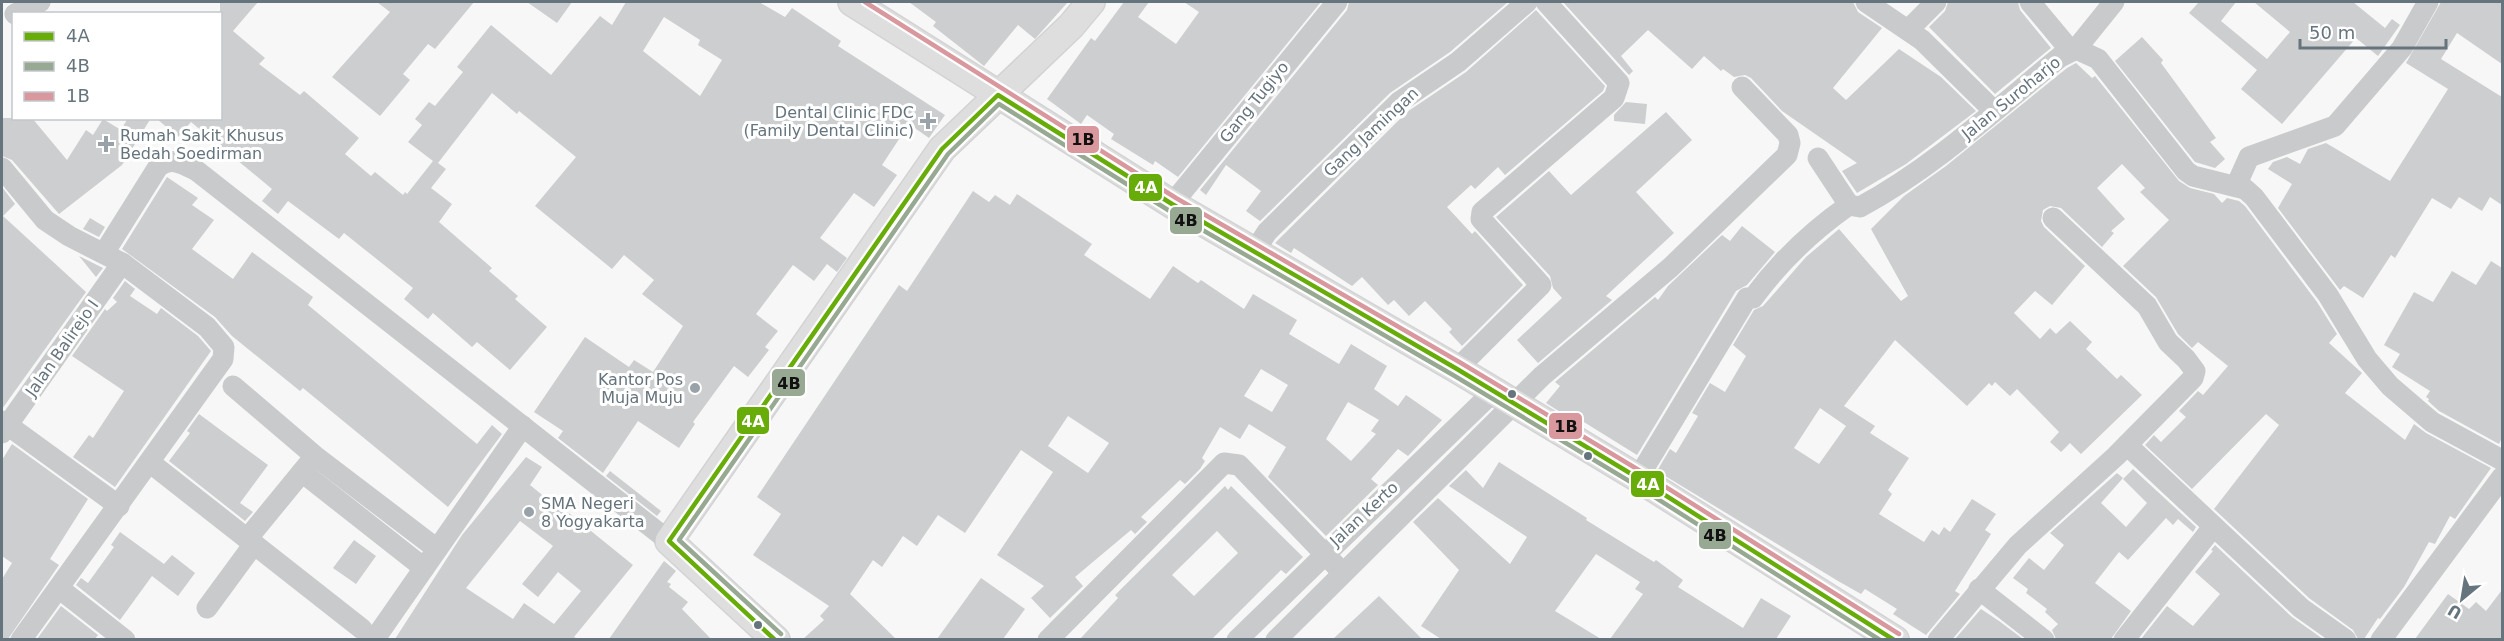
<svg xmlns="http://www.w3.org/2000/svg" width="2504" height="641" font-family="'DejaVu Sans',sans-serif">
  <rect width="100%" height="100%" fill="#f7f7f7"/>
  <!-- building -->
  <g fill="#cdcecf" fill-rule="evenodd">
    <path d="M220,2h38l-25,29 32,27 -6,6 41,31 4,-4 55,47 -14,16 26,22 4,-4 28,23 2,-3 2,2 26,-33 -25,-19 14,-17 -7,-6 14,-17 6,4 28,-34 -6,-5 34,-42 60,50 49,-59 12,9 14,-23h133l26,15 7,-9 49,33 -3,5 107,69 -16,23 -20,-14 -27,41 15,10 -23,32 -20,-14 -34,45 27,20 -10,14 -10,-8 -13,17 -21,-16 -37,49 22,17 -13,16 4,3 -21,27 -14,-11 -41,56 2,2 -16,24 -41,-27 -35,52 -45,-35 5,-7 -29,-19 51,-75 44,30 5,-7 19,12 30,-46 -41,-32 12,-14 -30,-25 -12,14 -77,-63 41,-49 -57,-46 -2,3 -25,-21 -54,70 8,6 -15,19 21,16 -13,18 53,46 -3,3 29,25 -3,3 32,28 -37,43 -33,-28 -5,5 -39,-34 -5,6 -24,-20 9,-11 -69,-55 -5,6 -51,-38 -10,13 -16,-13 10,-12 -81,-67 -13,15 -22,-19h64zM664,17l36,23 -2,5 24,15 -22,36 -57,-45z"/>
    <polygon points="377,2 474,2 435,49 428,44 403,74 410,80 380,116 332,77 390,12"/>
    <polygon points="527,2 572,2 557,23"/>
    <polygon points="909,2 1068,2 1035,39 1018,25 984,66 933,26 936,22"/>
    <polygon points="1124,2 1149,2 1138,17 1176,44 1199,12 1184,2 1321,2 1178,177 1155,161 1153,165 1111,139 1114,134 1087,115 1081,124 1047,99 1091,38 1095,41"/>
    <polygon points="1349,2 1508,2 1450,52 1390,93 1260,221 1246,211 1261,191 1226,165 1206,195 1200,190 1347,10"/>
    <polygon points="1563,2 1853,2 1858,12 1882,28 1833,88 1846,100 1899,49 1941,77 1976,111 1906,164 1857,193 1842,171 1857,163 1782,111 1751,78 1745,75 1734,77 1723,69 1721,71 1704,56 1692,69 1648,30 1621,56 1633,71 1629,75"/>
    <polygon points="1948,2 2018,2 2020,10 2051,48 1995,94 1929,27 1945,11"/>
    <polygon points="2199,2 2236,2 2221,21 2267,59 2290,32 2254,2 2353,2 2385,28 2392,19 2400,25 2378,56 2356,38 2282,124 2241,89 2257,70 2189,13"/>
    <polygon points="2441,2 2502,2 2502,64 2457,33 2441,59 2502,97 2502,205 2490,197 2482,211 2459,197 2451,209 2432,198 2395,258 2391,255 2363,298 2344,286 2340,290 2278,208 2292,184 2268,169 2273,162 2287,157 2300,164 2308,149 2326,143 2390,181 2448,89 2406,63"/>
    <polygon points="1536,10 1605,86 1603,91 1505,175 1498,167 1475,189 1471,185 1447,207 1472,234 1475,231 1523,285 1462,346 1449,332 1452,329 1425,301 1409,316 1394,300 1388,305 1362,277 1352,286 1294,248 1291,253 1275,243 1407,112 1466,72"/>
    <polygon points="2142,37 2163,60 2161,63 2216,138 2210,142 2225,159 2215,168 2195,162 2115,61"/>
    <path d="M2076,63l16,15 3,-2 84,105 11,7 24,6 8,9 5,-5 12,3 6,5 72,96 20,32 -8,9 33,30 -17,20 60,47 9,-16 12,9 65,35 -36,51 -5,-3 -15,28 -6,-2 -25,45 -24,32 -2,-1 -14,21h-6l-5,-9 -44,-32 -95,-89 65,-84 -13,-11 -74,75 -47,-44 9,-10 7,7 25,-25 -7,-6 19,-20 5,4 25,-29 -30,-24 -6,6 -14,-14 -22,-37 -33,-31 46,-46 -29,-28 5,-4 -23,-24 -25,24 28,31 -14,12 3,2 -12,14 -41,-39 -11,-2 -7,4 -2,11 3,6 41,39 -33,39 -17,-14 -21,22 26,26 10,-11 6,6 14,-13 22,21 -6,7 31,30 4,-4 21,20 -61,59 -11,-11 -9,9 -11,-10 9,-10 -42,-43 -7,7 -15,-14 -3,4 -3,-3 -22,23 -72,-66 -51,66 31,20 -5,7 39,25 -21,32 4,4 -13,20 45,28 8,-12 7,5 5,-8 6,5 22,-33 24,15 -11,16 6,4 -36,57 5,3 -34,41 -33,-21 4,-5 -32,-20 -4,5 -23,-13 -181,-110 13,-22 6,4 22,-37 -6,-3 18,-30 15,9 21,-36 -13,-11 21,-35 9,-4 43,-49 33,-28 62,72 7,-5 -37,-67 33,-33 42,-30 121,-98zM1820,408l26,18 -27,38 -25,-16z"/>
    <polygon points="1626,102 1647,104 1645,124 1614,121 1614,115"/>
    <polygon points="1666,112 1692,140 1636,192 1674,233 1606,296 1612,300 1538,363 1517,340 1562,298 1553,288 1550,276 1496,217 1549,171 1571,195"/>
    <polygon points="2,118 32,118 67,160 86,130 93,135 103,119 121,130 128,118 151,118 122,165 59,214 12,160 2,156"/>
    <polygon points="167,177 198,198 192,205 214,220 192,249 233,279 252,252 313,297 308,305 477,444 492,425 502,434 448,507 303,388 300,391 232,336 215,317 122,249"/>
    <polygon points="2,187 15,204 3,216 86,292 2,409"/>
    <path d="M973,191l16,11 6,-7 15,10 7,-11 75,50 -8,11 66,44 23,-33 25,17 3,-3 43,29 9,-15 44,26 -8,14 50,30 12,-20 36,22 -13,23 24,17 8,-11 36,25 -34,36 -10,-7 -27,30 7,6 -52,51 -58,-59 18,-30 -37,-23 -9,15 -20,-12 -18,31 3,3 -5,8 -15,15 -5,-4 -39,37 6,5 -12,12 -4,-4 -56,47 8,9 -33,32 -19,-20 13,-12 -47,-31 56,-83 -32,-22 -56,83 -27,-18 -21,31 -14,-10 -21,31 -9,-7 -23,34 46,45h-93l21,-19 -4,-4 9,-10 -76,-51 28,-41 -24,-17 142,-212 8,6zM1261,369l27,16 -16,27 -28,-16zM1348,402l31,18 -8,11 5,3 -25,27 -25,-22zM1068,416l41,27 -21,30 -40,-27z"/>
    <polygon points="90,218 105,227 99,237 83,229"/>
    <polygon points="1742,226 1775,252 1747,285 1736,291 1637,455 1579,419 1576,422 1546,403 1560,386 1555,382 1655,297 1658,300 1668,286 1722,235 1730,241"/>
    <polygon points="79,256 103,268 96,277"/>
    <polygon points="2491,261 2502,268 2502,438 2499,444 2439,411 2428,401 2429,399 2426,397 2430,391 2392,367 2400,354 2384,345 2414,292 2433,302 2452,271 2476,285"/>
    <polygon points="125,281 135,289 130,296 157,314 161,308 198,336 211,351 115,487 73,457 89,435 93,438 124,391 72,356 105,309 107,311 117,302 113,298"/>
    <polygon points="199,414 268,465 240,503 253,512 245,521 169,461 190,433 187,431"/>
    <polygon points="12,444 88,499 50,559 59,565 8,639 2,639 2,579 12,563 2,556 2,460"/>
    <path d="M526,457l16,10 -12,18 22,18 2,-2 79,64 -59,72 4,2h-183l67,-104zM520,521l33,25 -31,38 16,13 20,-25 23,19 -27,33 -30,-21 -11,16 -47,-31z"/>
    <polygon points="1499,462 1587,518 1586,520 1654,562 1656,560 1683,580 1678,587 1743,628 1761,598 1791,616 1776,639 1610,639 1643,594 1635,589 1640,582 1596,554 1555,611 1601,639 1441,639 1421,626 1459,570 1413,522 1438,498 1510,564 1527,537 1449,486 1466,470 1483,488"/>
    <polygon points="2133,469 2196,527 2193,532 2178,519 2173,525 2166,518 2128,560 2119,552 2095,583 2131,611 2111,639 2056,639 2052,630 2058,624 2045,612 2047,609 2026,593 2028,589 2013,578 2029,558 2044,570 2064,545 2050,533 2117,473 2123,478 2101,503 2126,527 2147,503 2123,479"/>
    <polygon points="610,471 661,511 657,516 606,476"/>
    <path d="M1225,486l3,4 3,-4 72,71 -17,17 -5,-4 -69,69h-132l38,-41 -3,-3zM1217,531l21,22 -44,43 -22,-21z"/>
    <polygon points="120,532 164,564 172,555 195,573 178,596 152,576 120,620 76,585 81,578 88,583 114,547 111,545"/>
    <polygon points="354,540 376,556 356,584 333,568"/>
    <polygon points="2215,545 2292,617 2323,639 2141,639 2167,606 2193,626 2220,594 2195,572 2213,551 2211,550"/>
    <polygon points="664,561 676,571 667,582 671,584 669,587 688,602 682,609 711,639 609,639"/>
    <polygon points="981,578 1025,609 1003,639 937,639"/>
    <polygon points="2502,590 2502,639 2415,639 2448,594 2469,609 2476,602 2486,611"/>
    <polygon points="1379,596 1422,639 1333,639"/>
    <polygon points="61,606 98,635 95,639 37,639"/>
    <polygon points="1981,609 1999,621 2023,639 1955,639"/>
  </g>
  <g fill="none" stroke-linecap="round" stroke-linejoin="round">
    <defs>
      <g id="major">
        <polyline points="852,2 1172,204 1457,369 1638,478 1895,640"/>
        <polyline points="776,640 669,541 942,149 1071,26 1091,2"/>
      </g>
    </defs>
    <!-- major casing -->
    <use href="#major" stroke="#d2d3d4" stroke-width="30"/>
    <!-- minor -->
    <g stroke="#c8cacb" stroke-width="21">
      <polyline points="1866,2 1922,40 1994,111"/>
      <polyline points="2030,2 2070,50"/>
      <polyline points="15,14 40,2"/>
      <polyline points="1908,30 1936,2"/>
      <polyline points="2076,49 2114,2"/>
      <polyline points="1818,158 1849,205"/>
      <polyline points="2,168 45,220 69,236 122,263 207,327 224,347 223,359 21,640"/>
      <polyline points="2236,186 2249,157 2335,126 2402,48 2428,2"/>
      <polyline points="1172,204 1337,2"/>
      <polyline points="1254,252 1267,232 1399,102 1458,62 1527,2"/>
      <path d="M104,253l54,-86c13,-11 25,-3 39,4l472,370"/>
      <polyline points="1457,369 1541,285 1481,219 1482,212 1614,98 1619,83 1546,2"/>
      <polyline points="233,386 315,456 437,549"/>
      <polyline points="2,421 119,506"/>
      <polyline points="2,433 122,263"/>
      <polyline points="2127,445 2301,608 2346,640"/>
      <polyline points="157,468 362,629"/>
      <polyline points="302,472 424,568"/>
      <path d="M1638,478l109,-180h6c27,-37 59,-67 96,-93l11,2c74,-40 135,-97 200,-150l16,-8 22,10 88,112 7,5 52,13 9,8 74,98 39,64 23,27 42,36 70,38"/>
      <polyline points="247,539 311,461"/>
      <polyline points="60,589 125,640"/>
      <polyline points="1979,589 2044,640"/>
      <polyline points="207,608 254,544"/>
      <polyline points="374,640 523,426"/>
      <polyline points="1048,640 1224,463 1239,465 1342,572"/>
      <polyline points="1237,640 1494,391"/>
      <polyline points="1276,640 1542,376 1671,267 1787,155 1790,143 1788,135 1742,87"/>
      <polyline points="1938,640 2018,545 2116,456 2193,378 2195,371 2186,359 2168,342 2147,306 2053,218"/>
      <polyline points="2124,640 2213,527"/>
      <polyline points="2381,640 2502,477"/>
    </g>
    <!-- major -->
    <use href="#major" stroke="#dededf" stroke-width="27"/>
    <defs>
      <polyline id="bus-1" points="775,640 669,541 942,149 998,95 1172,204 1457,369 1638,478 1894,640"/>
      <polyline id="bus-2" points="781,634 679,540 948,154 999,104 1168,210 1453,375 1634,484 1880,640"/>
      <polyline id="bus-3" points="865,2 1176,198 1461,363 1642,472 1899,634"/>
    </defs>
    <!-- bus-1 casing -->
    <use href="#bus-1" stroke="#fff" stroke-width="9"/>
    <!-- bus-2 casing -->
    <use href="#bus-2" stroke="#fff" stroke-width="9"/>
    <!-- bus-3 casing -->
    <use href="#bus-3" stroke="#fff" stroke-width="9"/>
    <!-- bus-1 -->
    <use href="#bus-1" stroke="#67ac08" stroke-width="4.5"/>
    <!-- bus-2 -->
    <use href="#bus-2" stroke="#98a993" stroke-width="4.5"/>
    <!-- bus-3 -->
    <use href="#bus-3" stroke="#d8989d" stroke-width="4.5"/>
  </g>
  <!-- markers -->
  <g fill="#99a2a8" stroke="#fff" stroke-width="2">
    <path d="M925 112h6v6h6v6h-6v6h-6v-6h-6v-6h6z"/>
    <path d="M103 135h6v6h6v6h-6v6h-6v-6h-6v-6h6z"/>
    <circle cx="695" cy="388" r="6"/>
    <circle cx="529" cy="512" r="6"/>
  </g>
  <g fill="#66747d" stroke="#fff" stroke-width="2">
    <circle cx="1512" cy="394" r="5"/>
    <circle cx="1588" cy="456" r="5"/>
    <circle cx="758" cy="625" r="5"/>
  </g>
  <g text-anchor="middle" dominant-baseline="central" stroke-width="6" stroke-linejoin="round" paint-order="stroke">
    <!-- street labels -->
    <g font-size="16" fill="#66747d" stroke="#fff">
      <text transform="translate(2011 98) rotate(-39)">Jalan Suroharjo</text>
      <text transform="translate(1254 102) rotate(-51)">Gang Tugiyo</text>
      <text transform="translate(1371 132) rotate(-43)">Gang Jamingan</text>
      <text transform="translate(62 348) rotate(-55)">Jalan Balirejo I</text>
      <text transform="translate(1364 514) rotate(-43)">Jalan Kerto</text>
    </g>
    <!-- poi labels -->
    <g font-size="16" fill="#66747d" stroke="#fff" text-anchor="end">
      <text x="914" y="112">Dental Clinic FDC<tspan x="914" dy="18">(Family Dental Clinic)</tspan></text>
      <text x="120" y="135" text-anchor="start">Rumah Sakit Khusus<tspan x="120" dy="18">Bedah Soedirman</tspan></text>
      <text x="683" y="379">Kantor Pos<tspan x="683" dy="18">Muja Muju</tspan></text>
      <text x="541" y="503" text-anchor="start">SMA Negeri<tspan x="541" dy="18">8 Yogyakarta</tspan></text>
    </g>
  </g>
  <g stroke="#fff" stroke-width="2">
    <rect x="1066" y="125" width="34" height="29" rx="6" fill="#d8989d"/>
    <rect x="1128" y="173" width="35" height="29" rx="6" fill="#67ac08"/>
    <rect x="1169" y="206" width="34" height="29" rx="6" fill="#98a993"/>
    <rect x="771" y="368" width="35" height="29" rx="6" fill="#98a993"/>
    <rect x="736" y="406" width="34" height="29" rx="6" fill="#67ac08"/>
    <rect x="1548" y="412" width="35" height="28" rx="6" fill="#d8989d"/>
    <rect x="1630" y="470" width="35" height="28" rx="6" fill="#67ac08"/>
    <rect x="1698" y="521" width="34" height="29" rx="6" fill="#98a993"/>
  </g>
  <g font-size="16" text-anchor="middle" font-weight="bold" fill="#fff">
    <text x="1146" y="193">4A</text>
    <text x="753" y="427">4A</text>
    <text x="1648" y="490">4A</text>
  </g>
  <g font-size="16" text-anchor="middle" font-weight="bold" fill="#111">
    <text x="1083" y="145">1B</text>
    <text x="1186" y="226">4B</text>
    <text x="789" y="389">4B</text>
    <text x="1566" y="432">1B</text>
    <text x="1715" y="541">4B</text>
  </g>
  <!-- border -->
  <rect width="2504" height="641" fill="none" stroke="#66747d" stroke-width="6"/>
  <!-- legend -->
  <rect x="12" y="12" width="210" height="108" fill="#ffffff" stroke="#c2c7cb" stroke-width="1.5"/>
  <rect x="24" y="32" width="30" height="9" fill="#67ac08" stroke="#c2c7cb" stroke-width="1.5"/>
  <text x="66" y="42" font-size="18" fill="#66747d">4A</text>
  <rect x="24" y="62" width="30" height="9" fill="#98a993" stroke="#c2c7cb" stroke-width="1.5"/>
  <text x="66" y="72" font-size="18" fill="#66747d">4B</text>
  <rect x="24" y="92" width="30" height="9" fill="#d8989d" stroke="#c2c7cb" stroke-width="1.5"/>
  <text x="66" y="102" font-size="18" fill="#66747d">1B</text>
  <!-- north arrow -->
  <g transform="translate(2462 599) rotate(210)" stroke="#ffffff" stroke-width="4.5" paint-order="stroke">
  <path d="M0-4.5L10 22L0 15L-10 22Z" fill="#66747d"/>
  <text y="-9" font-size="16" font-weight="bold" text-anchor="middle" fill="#66747d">U</text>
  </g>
  <!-- scale -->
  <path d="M2300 39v9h146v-9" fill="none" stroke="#66747d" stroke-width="3"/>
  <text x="2309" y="39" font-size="18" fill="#66747d" stroke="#ffffff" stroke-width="4.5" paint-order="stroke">50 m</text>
</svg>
